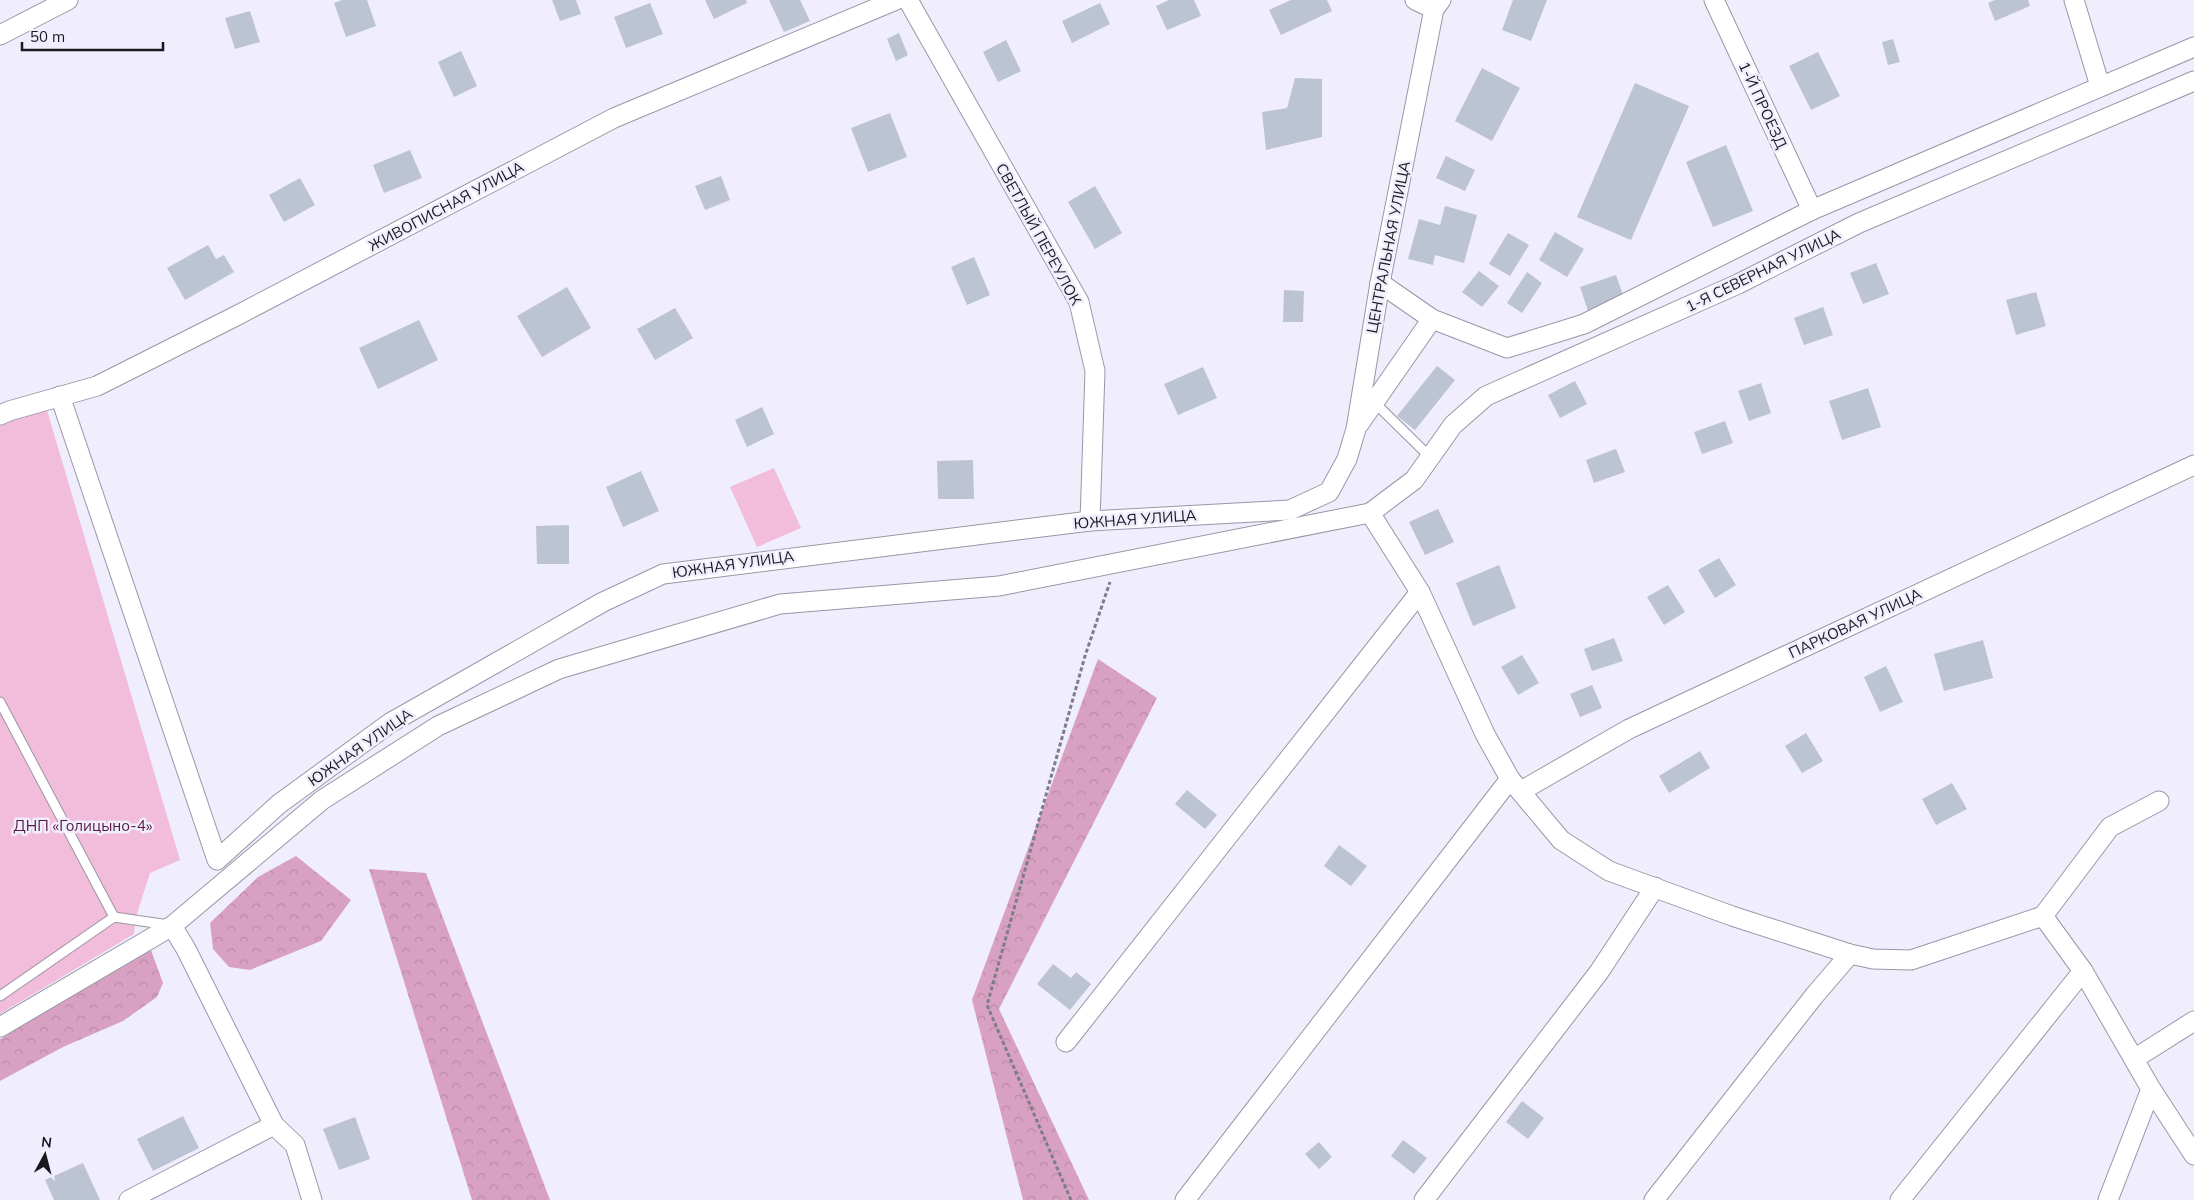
<svg xmlns="http://www.w3.org/2000/svg" width="2194" height="1200" font-family="Mulish,sans-serif">
  <defs>
    <pattern id="forest-crowns" width="20" height="18" patternUnits="userSpaceOnUse" patternTransform="scale(1.25)"><rect width="20" height="18" fill="#d9a1c1"/><path d="M2 6a3 3 0 1 1 6 0M12 15a3 3 0 1 1 6 0" fill="none" stroke="#ba8aa5"/></pattern>
  </defs>
  <rect width="100%" height="100%" fill="#f0eefc"/>
  <!-- forest -->
  <g fill="url(#forest-crowns)">
    <polygon points="1098,659 1157,698 999,1009 1089,1200 1023,1200 972,1000"/>
    <polygon points="296,856 351,900 321,941 250,970 229,967 213,949 210,923 258,877"/>
    <polygon points="369,869 426,873 550,1200 472,1200"/>
    <polygon points="151,950 163,983 157,997 123,1021 63,1047 0,1081 0,1039 91,984 137,953"/>
  </g>
  <!-- garden -->
  <g fill="#f2bcdb">
    <polygon points="44,400 180,860 150,873 135,920 134,934 0,1014 0,424"/>
    <polygon points="774,468 801,528 757,547 730,487"/>
  </g>
  <!-- building -->
  <g fill="#bcc3d3">
    <polygon points="342,0 367,0 376,26 346,37 334,3"/>
    <polygon points="552,0 576,0 581,14 560,21"/>
    <polygon points="705,0 746,0 747,3 714,19"/>
    <polygon points="769,0 800,0 810,21 784,32"/>
    <polygon points="1169,0 1194,0 1201,16 1167,30 1156,6"/>
    <polygon points="1291,0 1327,0 1332,11 1281,35 1269,10"/>
    <polygon points="1513,0 1547,0 1531,41 1502,30"/>
    <polygon points="1995,0 2028,0 2030,6 1995,21 1988,3"/>
    <polygon points="650,3 663,34 626,48 614,17"/>
    <polygon points="1100,3 1110,24 1072,43 1062,21"/>
    <polygon points="250,11 260,42 235,49 225,18"/>
    <polygon points="899,33 908,55 896,61 887,39"/>
    <polygon points="1893,39 1900,62 1888,65 1882,42"/>
    <polygon points="1006,40 1021,71 998,82 983,52"/>
    <polygon points="461,51 477,86 454,97 438,62"/>
    <polygon points="1818,52 1840,96 1811,110 1789,66"/>
    <polygon points="1482,68 1520,88 1492,141 1455,121"/>
    <polygon points="1295,78 1322,79 1322,137 1266,150 1262,112 1287,108"/>
    <polygon points="1635,83 1689,106 1631,240 1577,217"/>
    <polygon points="890,113 907,157 868,172 851,128"/>
    <polygon points="1726,145 1753,211 1713,227 1686,162"/>
    <polygon points="410,150 422,178 384,193 373,165"/>
    <polygon points="1446,156 1475,170 1465,191 1436,178"/>
    <polygon points="721,176 730,200 705,210 695,186"/>
    <polygon points="300,178 315,205 284,222 269,195"/>
    <polygon points="1095,186 1122,233 1095,249 1068,202"/>
    <polygon points="1445,206 1477,215 1464,263 1435,255 1433,265 1408,259 1419,219 1440,225"/>
    <polygon points="1555,232 1584,249 1567,277 1539,260"/>
    <polygon points="1508,233 1529,245 1510,276 1489,264"/>
    <polygon points="208,245 216,259 224,255 234,272 185,300 167,268"/>
    <polygon points="974,257 990,295 967,305 951,267"/>
    <polygon points="1876,263 1889,294 1863,304 1850,273"/>
    <polygon points="1479,271 1499,286 1482,307 1462,292"/>
    <polygon points="1527,272 1542,283 1522,313 1507,303"/>
    <polygon points="1616,275 1624,298 1588,311 1580,287"/>
    <polygon points="567,287 591,328 542,357 517,316"/>
    <polygon points="1284,290 1304,291 1303,322 1283,322"/>
    <polygon points="2036,292 2046,326 2016,335 2006,300"/>
    <polygon points="1823,307 1833,335 1804,345 1794,318"/>
    <polygon points="675,308 693,338 655,360 637,329"/>
    <polygon points="419,320 438,360 378,389 359,348"/>
    <polygon points="1437,366 1455,380 1415,430 1397,416"/>
    <polygon points="1203,367 1217,398 1178,415 1164,384"/>
    <polygon points="1575,381 1587,404 1560,418 1548,395"/>
    <polygon points="1761,383 1771,413 1749,421 1738,391"/>
    <polygon points="1868,388 1881,427 1842,440 1829,401"/>
    <polygon points="762,407 774,434 747,447 735,420"/>
    <polygon points="1725,421 1733,443 1702,454 1694,432"/>
    <polygon points="1616,449 1625,472 1594,483 1586,460"/>
    <polygon points="973,460 974,499 938,499 937,461"/>
    <polygon points="641,471 659,511 623,527 606,487"/>
    <polygon points="1438,509 1454,542 1425,555 1409,522"/>
    <polygon points="569,525 569,564 537,564 536,526"/>
    <polygon points="1719,558 1736,585 1715,598 1698,570"/>
    <polygon points="1499,565 1516,608 1473,626 1456,583"/>
    <polygon points="1668,585 1685,612 1664,625 1647,597"/>
    <polygon points="1614,638 1623,661 1592,671 1584,649"/>
    <polygon points="1983,640 1993,678 1944,691 1934,654"/>
    <polygon points="1522,655 1539,683 1518,695 1501,667"/>
    <polygon points="1886,666 1903,702 1880,712 1864,677"/>
    <polygon points="1592,685 1602,708 1580,717 1570,694"/>
    <polygon points="1806,733 1823,761 1802,773 1785,746"/>
    <polygon points="1700,751 1710,768 1669,793 1659,776"/>
    <polygon points="1952,783 1967,809 1936,825 1922,799"/>
    <polygon points="1187,790 1217,815 1205,829 1175,804"/>
    <polygon points="1339,845 1367,866 1351,886 1324,866"/>
    <polygon points="1053,964 1071,978 1076,972 1091,984 1070,1010 1037,984"/>
    <polygon points="1522,1101 1544,1118 1528,1139 1506,1122"/>
    <polygon points="183,1116 199,1148 153,1171 137,1139"/>
    <polygon points="355,1117 370,1159 339,1170 323,1129"/>
    <polygon points="1403,1140 1427,1158 1414,1174 1391,1156"/>
    <polygon points="1319,1142 1332,1157 1319,1169 1305,1154"/>
    <polygon points="83,1163 100,1200 54,1200 45,1180"/>
  </g>
  <g fill="none" stroke-linecap="round" stroke-linejoin="round">
    <defs>
      <g id="lane">
        <polyline points="1374,402 1430,457"/>
        <polyline points="0,702 114,917"/>
        <polyline points="0,996 114,917 169,925"/>
      </g>
      <g id="street">
        <polyline points="908,0 1079,302 1095,371 1090,521"/>
        <polyline points="1415,0 1434,9"/>
        <polyline points="1714,0 1812,210"/>
        <polyline points="2074,0 2100,86"/>
        <polyline points="0,35 68,0"/>
        <polyline points="1380,283 1432,319 1507,348 1584,324 1812,210 2194,47"/>
        <polyline points="60,396 217,860 279,804 390,723 603,602 663,574 1090,521 1290,510 1329,492 1347,459 1356,429 1380,283 1434,9 1441,0"/>
        <polyline points="0,415 9,411 97,386 234,317 614,118 896,0"/>
        <polyline points="1359,424 1432,319"/>
        <polyline points="1370,513 1414,480 1453,425 1486,396 1738,284 1859,223 2194,81"/>
        <polyline points="1521,791 1629,729 2194,465"/>
        <polyline points="2043,916 2083,971 2151,1089 2194,1155"/>
        <polyline points="172,926 186,949 274,1125 295,1145 312,1200"/>
        <polyline points="0,1027 172,926 322,800 438,726 559,669 780,604 999,586 1370,513 1420,592 1485,734 1510,779 1561,840 1609,871 1732,916 1850,954 1873,959 1911,960 2043,916 2110,827 2159,801"/>
        <polyline points="1066,1042 1420,592"/>
        <polyline points="2134,1059 2194,1021"/>
        <polyline points="129,1200 274,1125"/>
        <polyline points="1185,1200 1510,779"/>
        <polyline points="1424,1200 1599,972 1655,887"/>
        <polyline points="1654,1200 1814,996 1850,954"/>
        <polyline points="1900,1200 2083,971"/>
        <polyline points="2108,1200 2151,1089"/>
      </g>
    </defs>
    <!-- lane casing -->
    <use href="#lane" stroke="#9997a7" stroke-width="11"/>
    <!-- street casing -->
    <use href="#street" stroke="#9997a7" stroke-width="21"/>
    <!-- path -->
    <polyline stroke="#7e7d87" stroke-width="3" stroke-dasharray="4 2.5" stroke-linecap="butt" points="1071,1200 987,1005 1085,656 1110,582"/>
    <!-- lane -->
    <use href="#lane" stroke="#fff" stroke-width="9"/>
    <!-- street -->
    <use href="#street" stroke="#fff" stroke-width="19"/>
  </g>
  <g text-anchor="middle" dominant-baseline="central" stroke-width="5" stroke-linejoin="round" paint-order="stroke">
    <!-- street labels -->
    <g font-size="15" fill="#19181e" stroke="#f0eefc">
      <text transform="translate(1763 105) rotate(65)">1-Й ПРОЕЗД</text>
      <text transform="translate(446 206) rotate(-28)">ЖИВОПИСНАЯ УЛИЦА</text>
      <text transform="translate(1039 234) rotate(61)">СВЕТЛЫЙ ПЕРЕУЛОК</text>
      <text transform="translate(1388 247) rotate(-79)">ЦЕНТРАЛЬНАЯ УЛИЦА</text>
      <text transform="translate(1763 270) rotate(-26)">1-Я СЕВЕРНАЯ УЛИЦА</text>
      <text transform="translate(1135 519) rotate(-4)">ЮЖНАЯ УЛИЦА</text>
      <text transform="translate(733 564) rotate(-8)">ЮЖНАЯ УЛИЦА</text>
      <text transform="translate(1855 623) rotate(-25)">ПАРКОВАЯ УЛИЦА</text>
      <text transform="translate(360 747) rotate(-35)">ЮЖНАЯ УЛИЦА</text>
    </g>
    <!-- park labels -->
    <g font-size="15" fill="#581743" stroke="#f0eefc">
      <text x="83" y="825">ДНП «Голицыно-4»</text>
    </g>
  </g>
  <!-- north arrow -->
  <g transform="translate(45 1155) rotate(7)" stroke="#f0eefc" stroke-width="4" paint-order="stroke">
  <path d="M0-4L9 19L0 12L-9 19Z" fill="#19181e"/>
  <text y="-8" font-size="14" font-weight="bold" text-anchor="middle" fill="#19181e">N</text>
  </g>
  <!-- scale -->
  <path d="M22 42v8h141v-8" fill="none" stroke="#19181e" stroke-width="2.5"/>
  <text x="30" y="42" font-size="15" fill="#19181e" stroke="#f0eefc" stroke-width="4" paint-order="stroke">50 m</text>
</svg>
